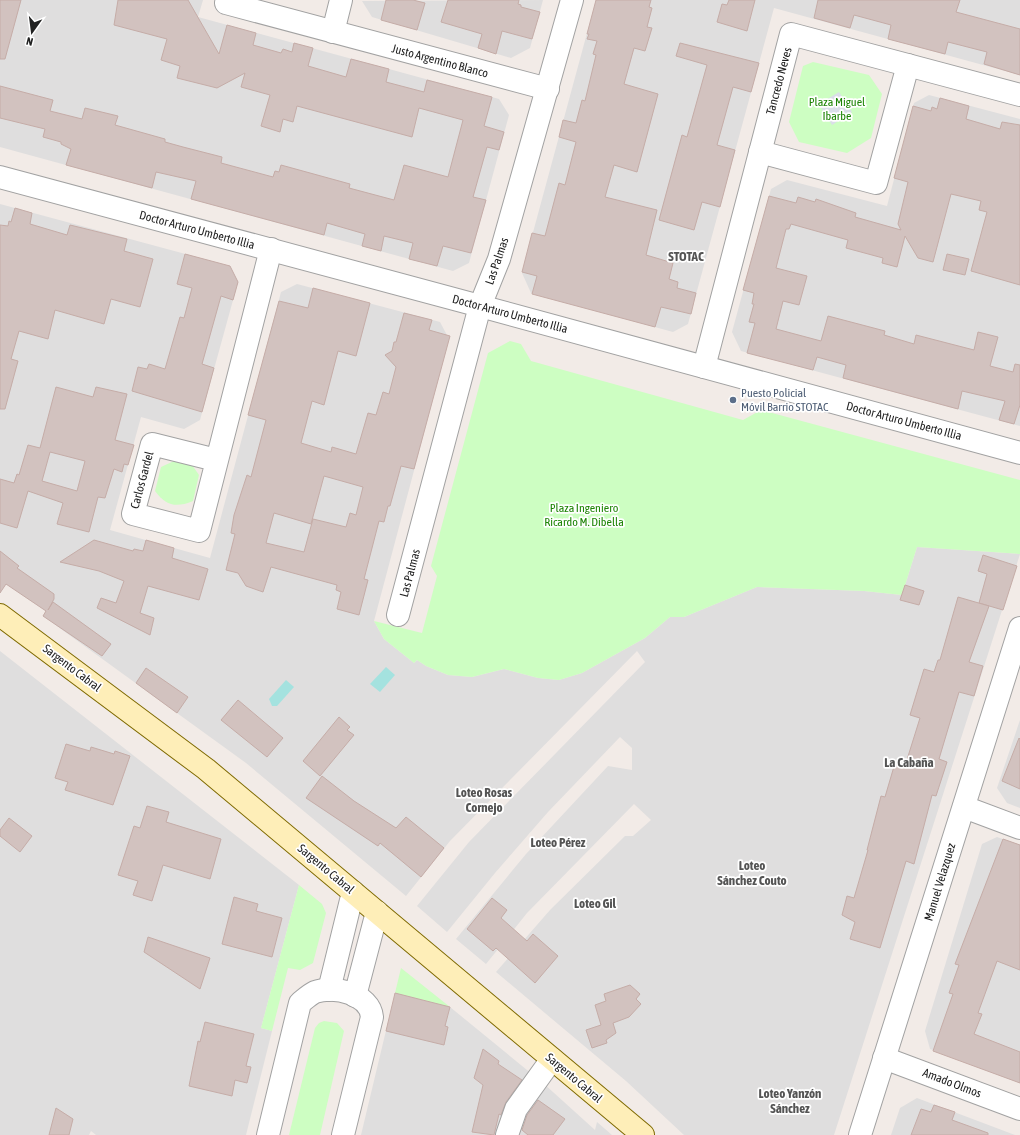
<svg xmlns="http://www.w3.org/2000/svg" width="1020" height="1135" font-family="'Asap Condensed',sans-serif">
  <rect width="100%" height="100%" fill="#f2ebe7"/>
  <!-- residential -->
  <g fill="#dfdede">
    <polygon points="0,0 203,0 198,17 499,99 509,115 469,263 453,271 0,147"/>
    <polygon points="543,0 530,48 511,58 372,17 362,1"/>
    <polygon points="596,0 1020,0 1020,75 774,8 688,324 673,332 531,293 522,273"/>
    <polygon points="929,95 1020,119 1020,426 741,351 732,332 771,189 787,180 887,206 914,103"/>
    <polygon points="0,204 230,266 238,282 200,420 184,429 141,417 110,530 174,548 210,558 281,292 297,284 440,322 449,339 374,621 384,639 414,663 417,660 426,666 448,675 472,677 504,669 538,678 559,680 582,673 645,638 670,617 684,617 757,587 864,591 902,595 917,547 1020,554 834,1135 684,1135 626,1081 496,972 550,910 625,836 633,836 651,820 634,804 527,913 486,964 456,939 526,854 608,766 632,770 632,748 620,737 548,812 495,873 447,932 417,906 469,842 645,662 637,651 450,841 406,896 246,763 43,616 46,611 0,580"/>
    <polygon points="0,651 299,885 261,1028 272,1031 246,1135 96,1135 91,1131 89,1135 0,1135"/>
    <polygon points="1020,720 1020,808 1007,803 997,788"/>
    <polygon points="997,837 1020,845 1020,1083 930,1049 925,1031 982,844"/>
    <polygon points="395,993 450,1007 543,1083 595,1130 597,1122 612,1135 361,1135"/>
    <polygon points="917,1098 1015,1135 891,1135 900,1108"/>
  </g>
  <!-- park -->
  <g fill="#cdfec2">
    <polygon points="813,62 869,75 882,94 871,138 847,153 799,142 789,122 803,66"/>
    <polygon points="510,341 521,344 531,361 743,420 761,410 1020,480 1020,554 917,547 902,595 864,591 757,587 684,617 670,617 645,638 582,673 559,680 538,678 504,669 472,677 448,675 426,666 417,660 414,663 384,639 374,621 422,633 437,576 431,566 488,353"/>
    <path d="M174,461l18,4 7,10 -6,26c-17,7 -27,5 -38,-10l6,-24z"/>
    <polygon points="299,885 322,904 326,913 313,963 300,970 288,968 272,1031 261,1028"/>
    <polygon points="401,968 450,1007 395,993"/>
    <polygon points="324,1021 337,1023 344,1031 320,1135 289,1135 315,1028 319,1023"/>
  </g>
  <!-- plaza -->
  <polygon fill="#dadee8" points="839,92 852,112 832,125 819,104"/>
  <!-- water -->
  <g fill="#a4e2df">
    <polygon points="386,667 395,675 380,692 370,684"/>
    <polygon points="286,680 294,687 277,706 272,706 269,699"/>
  </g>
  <!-- building -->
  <g fill="#d2c2bf" stroke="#c5aca7" fill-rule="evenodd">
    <polygon points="0,0 21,0 5,59 0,59"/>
    <polygon points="118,0 188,0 219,54 227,25 256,33 253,45 281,53 283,49 292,52 294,43 313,48 308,66 346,77 351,59 389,69 386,82 424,92 427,80 492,97 484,126 504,132 499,150 487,147 473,197 486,200 471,253 443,246 437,266 409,259 413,243 384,236 381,251 362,246 365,234 327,223 324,235 191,199 196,181 156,172 152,188 66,165 71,149 61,144 61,142 43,137 45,129 0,118 0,86 53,100 50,111 82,119 85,108 118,116 115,125 165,139 165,142 183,147 222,157 221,163 273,177 275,171 279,172 281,165 350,184 349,188 394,200 404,165 448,177 463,120 419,108 412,137 297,106 293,122 283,119 280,132 261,126 270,95 241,87 245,73 217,88 177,78 180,66 161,60 167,39 114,25"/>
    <polygon points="386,0 413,0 425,3 417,30 381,20"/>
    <polygon points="448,0 519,0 518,4 521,5 521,7 540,12 532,39 502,31 496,54 478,48 482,34 441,22"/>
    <polygon points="596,0 651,0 649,7 652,8 647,27 652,28 645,51 634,48 624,84 658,94 637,172 614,165 605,197 657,210 646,255 673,263 669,279 678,282 677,288 696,293 691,314 661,307 655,327 532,294 537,276 522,272 532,233 545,236 559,183 565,185 576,142 559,137 563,120 576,123 582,100 585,101 596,55 593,54 597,41 587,39 589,34 587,34"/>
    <polygon points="729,0 755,0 747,31 717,22 722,4 727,5"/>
    <polygon points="818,0 960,0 956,12 1020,29 1020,75 984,64 987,52 948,42 945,54 888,39 891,25 854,15 850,28 814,18"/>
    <polygon points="680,43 759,63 751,92 733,87 717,145 735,150 720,207 702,202 694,230 659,220 682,135 687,137 707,65 676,56"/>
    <polygon points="940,98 969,106 966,119 1000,129 1002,122 1020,125 1020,285 971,271 987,212 979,210 981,201 951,194 933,262 918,258 905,236 897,267 882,263 883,258 846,248 848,240 791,224 789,229 786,229 776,268 807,276 799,305 783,301 776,329 821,341 828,316 885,331 884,335 914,344 916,335 974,350 978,332 998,337 990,366 1013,372 1015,364 1020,365 1020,405 1014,424 999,420 1005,401 962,391 958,409 843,378 846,365 817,357 813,370 747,353 755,323 749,322 754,304 752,304 754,293 743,290 769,196 796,203 798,197 815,202 816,199 856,213 855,217 901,230 898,224 908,182 894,178 913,106 931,111 932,107 937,109"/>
    <polygon points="15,208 32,213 30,224 67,235 70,225 127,239 124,251 153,259 140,307 111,299 104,324 55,310 48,339 19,331 11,359 18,361 5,409 0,409 0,225 8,226 9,221 11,222"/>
    <polygon points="185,254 230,266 238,282 233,300 221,296 202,364 214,368 202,412 132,391 138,367 147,369 149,364 165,369 180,317 184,318 192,288 177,284"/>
    <polygon points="947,254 969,259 965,275 943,270"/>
    <path d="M313,288l57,15 -14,53 -18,-5 -14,54 -12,-4 -11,42 30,9 1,-5 24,7 12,-41 8,2 7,-23 6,2 7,-27 -11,-12 7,-4 2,-9h2l8,-29 28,7 -3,10 21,6 -36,133 -13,-3 -11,40h-2l-4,16 -5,-1 -15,58 4,1 -9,35 -22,-6 4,-17 -5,-2 1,-5 -66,-18 -8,25 -17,-6 -8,-13 -12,-3 9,-36 -4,-1 3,-18 13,-40 4,2 15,-57 -18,-5 31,-114 29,7zM324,476l39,11 -7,28 -6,-2 -4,14 -33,-8 -9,33 -38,-9 8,-30 37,11z"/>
    <path d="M56,387l37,10 3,-10 31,7 -12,46 19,5 -6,20 -4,-1 -2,8 -8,-3 -9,29 -7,-1 -9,35 -32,-8 6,-21 -35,-12 -11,37 -17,-5v-44l14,4 3,-9 2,1 9,-30 12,3zM50,452l35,9 -8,30 -35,-10z"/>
    <polygon points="94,540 133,551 134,549 143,551 146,540 174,548 172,558 208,569 199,600 148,586 140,613 154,618 150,635 97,608 101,598 116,603 124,581 99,571 60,562"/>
    <polygon points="0,551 19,566 17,568 54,594 54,599 48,610 53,602 111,644 102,656 43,616 46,611 6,584 0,593"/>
    <polygon points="983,555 1017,566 1003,610 979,603 987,574 978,571"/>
    <polygon points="905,585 924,591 919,605 900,600"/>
    <polygon points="958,597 989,606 969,662 983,666 974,696 959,692 939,759 947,762 936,796 932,795 914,864 906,861 880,948 850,939 855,922 842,915 847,896 854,898 868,850 867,850 881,796 885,797 895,763 905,766 920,718 910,715 924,669 934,672 938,660 940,660"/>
    <polygon points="146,668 188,697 177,713 136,683"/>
    <polygon points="238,700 283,738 267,757 221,720"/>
    <polygon points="339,717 350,727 347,730 354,735 320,776 303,761"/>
    <polygon points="1019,738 1020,739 1020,789 1002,781"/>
    <polygon points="66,744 90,751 91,747 114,754 115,751 130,756 113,805 65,790 68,782 55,778"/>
    <polygon points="322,776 354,801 396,828 406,817 444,848 421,877 380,843 378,846 306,798"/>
    <polygon points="147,806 169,812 166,822 221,839 210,879 163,865 152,901 133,895 138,881 118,875 134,826 140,828"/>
    <polygon points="9,818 32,836 20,852 0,836 0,830"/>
    <polygon points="1003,839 1020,845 1020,970 997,961 978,1013 982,1014 974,1034 1020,1052 1020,1083 933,1051 953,994 949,993 959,965 955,964"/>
    <polygon points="234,897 258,904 256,911 282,918 272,957 222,944"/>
    <polygon points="492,898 507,910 501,918 527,941 533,934 558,956 535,983 496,948 493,951 467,929"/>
    <polygon points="148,937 210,958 200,989 144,952"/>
    <polygon points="630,985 640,994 636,999 641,1004 629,1017 613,1023 616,1033 606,1040 607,1043 592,1048 586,1030 601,1025 595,1005 606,1001 604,994"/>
    <polygon points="395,993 450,1007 445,1026 448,1027 444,1045 386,1031"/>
    <polygon points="205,1022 254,1034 246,1066 251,1067 247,1083 235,1080 232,1096 189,1086 198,1041 200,1042"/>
    <polygon points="483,1049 499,1061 498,1064 522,1080 506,1102 501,1115 499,1114 494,1135 472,1132 483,1085 474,1078"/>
    <polygon points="538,1100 565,1119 553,1135 528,1135 522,1130 527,1115"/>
    <polygon points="934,1105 955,1112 952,1120 988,1133 988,1135 911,1135 921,1109 931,1112"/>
    <polygon points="56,1108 73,1119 69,1135 49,1135"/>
  </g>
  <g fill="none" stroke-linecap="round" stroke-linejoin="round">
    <defs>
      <g id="minor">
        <polyline points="227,0 226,3 548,89"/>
        <polyline points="333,32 341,0"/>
        <polyline points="760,152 876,183 908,65"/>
        <polyline points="0,177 480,306 1020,453"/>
        <polyline points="704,367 791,34 1020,95"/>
        <polyline points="216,460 152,444 133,514 199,531 271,249"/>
        <polyline points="398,615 480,306 499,259 572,0"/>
        <polyline points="964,807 1020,828"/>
        <polyline points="329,990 353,892"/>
        <polyline points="355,996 377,912"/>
        <polyline points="884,1058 1020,1109"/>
        <path d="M268,1135l32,-132c5,-4 9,-8 15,-11 19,-7 55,2 57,25l-29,118"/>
        <polyline points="507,1135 516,1109 552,1059"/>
        <polyline points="860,1135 1020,628"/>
      </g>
      <polyline id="secondary" points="0,615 206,769 643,1135"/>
    </defs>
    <!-- minor casing -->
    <use href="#minor" stroke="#a2a2a2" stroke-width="24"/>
    <!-- secondary casing -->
    <use href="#secondary" stroke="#7f6a00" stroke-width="24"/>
    <!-- minor -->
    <use href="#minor" stroke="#fff" stroke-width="22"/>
    <!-- secondary -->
    <use href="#secondary" stroke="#feeeb8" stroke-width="22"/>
  </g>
  <!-- markers -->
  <circle fill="#5c6f8a" stroke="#fff" stroke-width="1.5" cx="733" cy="400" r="4"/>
  <g text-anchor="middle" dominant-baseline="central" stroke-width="3.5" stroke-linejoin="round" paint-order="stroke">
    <!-- street labels -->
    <g font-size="12" fill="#212121" stroke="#fff">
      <text transform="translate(440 61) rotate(15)">Justo Argentino Blanco</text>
      <text transform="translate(779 81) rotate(-75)">Tancredo Neves</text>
      <text transform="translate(197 230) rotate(15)">Doctor Arturo Umberto Illia</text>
      <text transform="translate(497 261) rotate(-71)">Las Palmas</text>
      <text transform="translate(510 314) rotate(15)">Doctor Arturo Umberto Illia</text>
      <text transform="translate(904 421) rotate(15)">Doctor Arturo Umberto Illia</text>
      <text transform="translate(142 480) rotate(-75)">Carlos Gardel</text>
      <text transform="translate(410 573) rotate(-75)">Las Palmas</text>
      <text transform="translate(72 668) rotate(37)">Sargento Cabral</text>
      <text transform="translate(326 869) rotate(40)">Sargento Cabral</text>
      <text transform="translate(940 882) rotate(-73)">Manuel Velazquez</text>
      <text transform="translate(574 1078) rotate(40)">Sargento Cabral</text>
      <text transform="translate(952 1083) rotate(21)">Amado Olmos</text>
    </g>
    <!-- park labels -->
    <g font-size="12" fill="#1c8404" stroke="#fff">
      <text x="837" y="102">Plaza Miguel<tspan x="837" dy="14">Ibarbe</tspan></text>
      <text x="584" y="508">Plaza Ingeniero<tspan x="584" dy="14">Ricardo M. Dibella</tspan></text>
    </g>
    <!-- service labels -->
    <g font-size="12" fill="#4e5e75" stroke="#fff" text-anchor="start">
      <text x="741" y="393">Puesto Policial<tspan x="741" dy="14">Móvil Barrio STOTAC</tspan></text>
    </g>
    <!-- neighbourhood labels -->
    <g font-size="13" font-weight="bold" fill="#545454" stroke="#fff">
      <text x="686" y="256">STOTAC</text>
      <text x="909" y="762">La Cabaña</text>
      <text x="484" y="792">Loteo Rosas<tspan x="484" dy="15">Cornejo</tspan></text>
      <text x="558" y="842">Loteo Pérez</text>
      <text x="752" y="865">Loteo<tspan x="752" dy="15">Sánchez Couto</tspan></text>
      <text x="595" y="903">Loteo Gil</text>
      <text x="790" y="1093">Loteo Yanzón<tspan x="790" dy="15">Sánchez</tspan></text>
    </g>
  </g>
  <!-- north arrow -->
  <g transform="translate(32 32) rotate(194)" stroke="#ffffff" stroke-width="3" paint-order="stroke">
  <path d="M0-3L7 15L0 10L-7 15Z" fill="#212121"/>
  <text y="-6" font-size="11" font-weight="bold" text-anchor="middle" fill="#212121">N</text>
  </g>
</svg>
